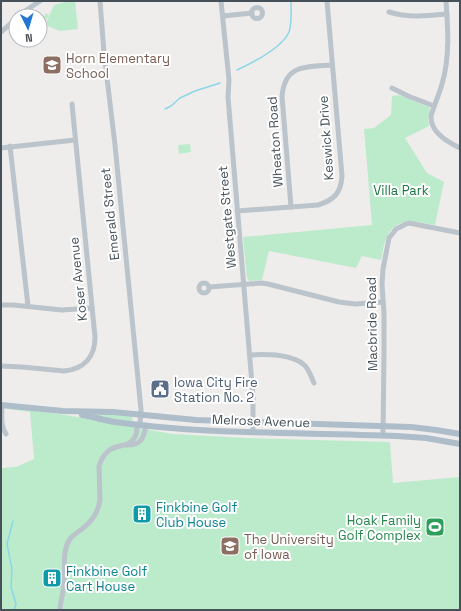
<svg xmlns="http://www.w3.org/2000/svg" width="461" height="611" font-family="'Space Grotesk',sans-serif">
  <rect width="100%" height="100%" fill="#efecec"/>
  <!-- green -->
  <g fill="#bcebcc">
    <polygon points="69,1 75,1 78,29 60,31 45,25 54,5"/>
    <path d="M45,14h3l1,2c-5,4 -6,11 -6,16h-3v-14l1,-2 3,2z"/>
    <path d="M399,95l30,12 1,1 -2,12 1,6 -24,12 22,35 17,9 -9,43c-18,-3 -40,-10 -49,14 -3,6 -3,14 -5,21l-19,-4 -6,12 -87,-17 -7,29 -12,1 -2,-1 -1,-2 -4,-41 129,-12 -8,-96 10,-1 17,-13 1,-19z"/>
    <polygon points="190,144 191,152 179,154 178,145"/>
    <polygon points="9,408 60,414 173,434 247,438 390,442 393,483 460,477 460,610 1,610 1,539 2,537 1,535 1,468 16,467 34,459 30,412 7,409"/>
    <polygon points="103,414 131,416 133,419 132,421 130,421 112,419 92,415"/>
  </g>
  <g fill="none" stroke-linecap="round" stroke-linejoin="round">
    <!-- stream -->
    <g stroke="#8bd7e6" stroke-width="1.5">
      <path d="M237,70c15,-7 45,-22 52,-38 3,-8 2,-22 2,-31"/>
      <polyline points="165,109 171,106 180,98 195,91 220,83"/>
      <polyline points="13,521 7,544 12,569 11,587 16,604 14,610"/>
    </g>
    <!-- minor -->
    <g stroke="#bbc4cb" stroke-width="5">
      <polyline points="100,1 104,53 115,145 141,410 140,425"/>
      <polyline points="221,1 229,80 228,97 253,396 253,432"/>
      <path d="M446,1c2,28 4,56 -4,83 -3,11 -8,21 -11,32 -1,16 16,26 29,32"/>
      <circle cx="257" cy="13" r="5.5"/>
      <path d="M389,12c19,6 38,4 58,2"/>
      <polyline points="19,16 28,9 40,1"/>
      <polyline points="223,16 252,13"/>
      <polyline points="1,32 16,19"/>
      <polyline points="392,88 408,96 434,106"/>
      <polyline points="10,146 28,306"/>
      <polyline points="1,148 75,140"/>
      <path d="M291,207l-9,-111c3,-32 24,-29 50,-31"/>
      <path d="M237,211l81,-6c16,-5 23,-12 24,-29l-15,-175"/>
      <circle cx="204" cy="288" r="5"/>
      <polyline points="209,287 261,283 268,284 339,302 355,304 383,302"/>
      <polyline points="1,305 13,305 62,310 92,308"/>
      <path d="M250,355c15,-1 40,-1 53,9 6,4 8,13 11,19"/>
      <path d="M1,366l21,1 42,4c20,-2 31,-14 31,-34l-23,-233"/>
      <path d="M2,405c0,9 -2,21 4,29"/>
      <polyline points="383,435 384,353 384,313 382,285 383,269 389,238 393,233 396,229 406,224 409,223 414,224 460,233"/>
      <path d="M126,445c15,1 18,-7 20,-20"/>
      <path d="M60,610c0,-9 4,-18 4,-28 2,-14 -3,-30 6,-43 3,-4 8,-7 12,-10 10,-8 16,-16 18,-29l-1,-34c9,-28 28,-14 36,-29 2,-3 2,-8 2,-13"/>
    </g>
    <!-- major -->
    <g stroke="#adbdca" stroke-width="6">
      <polyline points="1,405 63,411 113,412 196,420 411,427 436,430 460,434"/>
      <path d="M82,415c11,2 22,5 33,7 93,13 188,10 282,14l29,2 34,6"/>
    </g>
  </g>
  <!-- icons -->
  <defs>
    <symbol id="school-square" viewBox="-11 -11 22 22"><rect x="-9" y="-9" width="18" height="18" rx="4" fill="#8d6e63" stroke="#fff"/><path d="M0-5L7-2L0 1L-7-2ZM-4 1L0 2.5L4 1V4Q0 6-4 4Z" fill="#fff"/></symbol>
    <symbol id="civic-square" viewBox="-11 -11 22 22"><rect x="-9" y="-9" width="18" height="18" rx="4" fill="#5c6f8a" stroke="#fff"/><path d="M-.6-6.5H3V-4.5H.6V-3L4-1V1h2V6H-6V1h2V-1L-.6-3ZM-1.2 2.5V6h2.4V2.5Z" fill="#fff"/></symbol>
    <symbol id="building-square" viewBox="-11 -11 22 22"><rect x="-9" y="-9" width="18" height="18" rx="4" fill="#0f9aa8" stroke="#fff"/><path d="M-4-6H4V6H1V3H-1V6H-4ZM-2.5-4.3h1.7v1.8h-1.7ZM.8-4.3h1.7v1.8H.8ZM-2.5-1h1.7V.8h-1.7ZM.8-1h1.7V.8H.8Z" fill="#fff"/></symbol>
    <symbol id="stadium-square" viewBox="-11 -11 22 22"><rect x="-9" y="-9" width="18" height="18" rx="4" fill="#2e9e5b" stroke="#fff"/><path d="M0-5a6.5 5 0 1 0 0 10a6.5 5 0 1 0 0-10ZM-3.5-1.8h7v3.6h-7Z" fill="#fff"/></symbol>
    <symbol id="university-square" viewBox="-11 -11 22 22"><rect x="-9" y="-9" width="18" height="18" rx="4" fill="#8d6e63" stroke="#fff"/><path d="M0-5L7-2L0 1L-7-2ZM-4 1L0 2.5L4 1V4Q0 6-4 4Z" fill="#fff"/></symbol>
  </defs>
  <g fill-rule="evenodd">
    <use href="#school-square" x="41" y="54" width="22" height="22"/>
    <use href="#civic-square" x="149" y="378" width="22" height="22"/>
    <use href="#building-square" x="131" y="503" width="22" height="22"/>
    <use href="#stadium-square" x="424" y="516" width="22" height="22"/>
    <use href="#university-square" x="219" y="535" width="22" height="22"/>
    <use href="#building-square" x="41" y="567" width="22" height="22"/>
  </g>
  <g text-anchor="middle" dominant-baseline="central" stroke-width="4" stroke-linejoin="round" paint-order="stroke">
    <!-- education labels -->
    <g font-size="13" fill="#785e54" stroke="#fff" text-anchor="start">
      <text x="66" y="58">Horn Elementary<tspan x="66" dy="15">School</tspan></text>
      <text x="244" y="539">The University<tspan x="244" dy="15">of Iowa</tspan></text>
    </g>
    <!-- street labels -->
    <g font-size="13" fill="#465159" stroke="#fff">
      <text transform="translate(326 138) rotate(-94)">Keswick Drive</text>
      <text transform="translate(275 142) rotate(-94)">Wheaton Road</text>
      <text transform="translate(110 214) rotate(-96)">Emerald Street</text>
      <text transform="translate(227 217) rotate(-95)">Westgate Street</text>
      <text transform="translate(78 279) rotate(-96)">Koser Avenue</text>
      <text transform="translate(372 324) rotate(-91)">Macbride Road</text>
      <text transform="translate(261 421) rotate(2)">Melrose Avenue</text>
    </g>
    <!-- park labels -->
    <g font-size="13" fill="#1b7544" stroke="#fff">
      <text x="401" y="190">Villa Park</text>
    </g>
    <!-- service labels -->
    <g font-size="13" fill="#4e5e75" stroke="#fff" text-anchor="start">
      <text x="174" y="382">Iowa City Fire<tspan x="174" dy="15">Station No. 2</tspan></text>
    </g>
    <!-- culture labels -->
    <g font-size="13" fill="#0d838f" stroke="#fff" text-anchor="start">
      <text x="156" y="507">Finkbine Golf<tspan x="156" dy="15">Club House</tspan></text>
      <text x="66" y="571">Finkbine Golf<tspan x="66" dy="15">Cart House</tspan></text>
    </g>
    <!-- leisure labels -->
    <g font-size="13" fill="#27864d" stroke="#fff" text-anchor="end">
      <text x="421" y="520">Hoak Family<tspan x="421" dy="15">Golf Complex</tspan></text>
    </g>
  </g>
  <!-- border -->
  <rect width="461" height="611" fill="none" stroke="#465159" stroke-width="4"/>
  <!-- north arrow -->
  <g transform="translate(28 28) rotate(175)"><circle r="19" fill="#ffffff" stroke="#b5b9bd"/>
  <path d="M0-3L7 15L0 10L-7 15Z" fill="#2377d3"/>
  <text y="-6" font-size="11" font-weight="bold" text-anchor="middle" fill="#465159">N</text>
  </g>
</svg>
